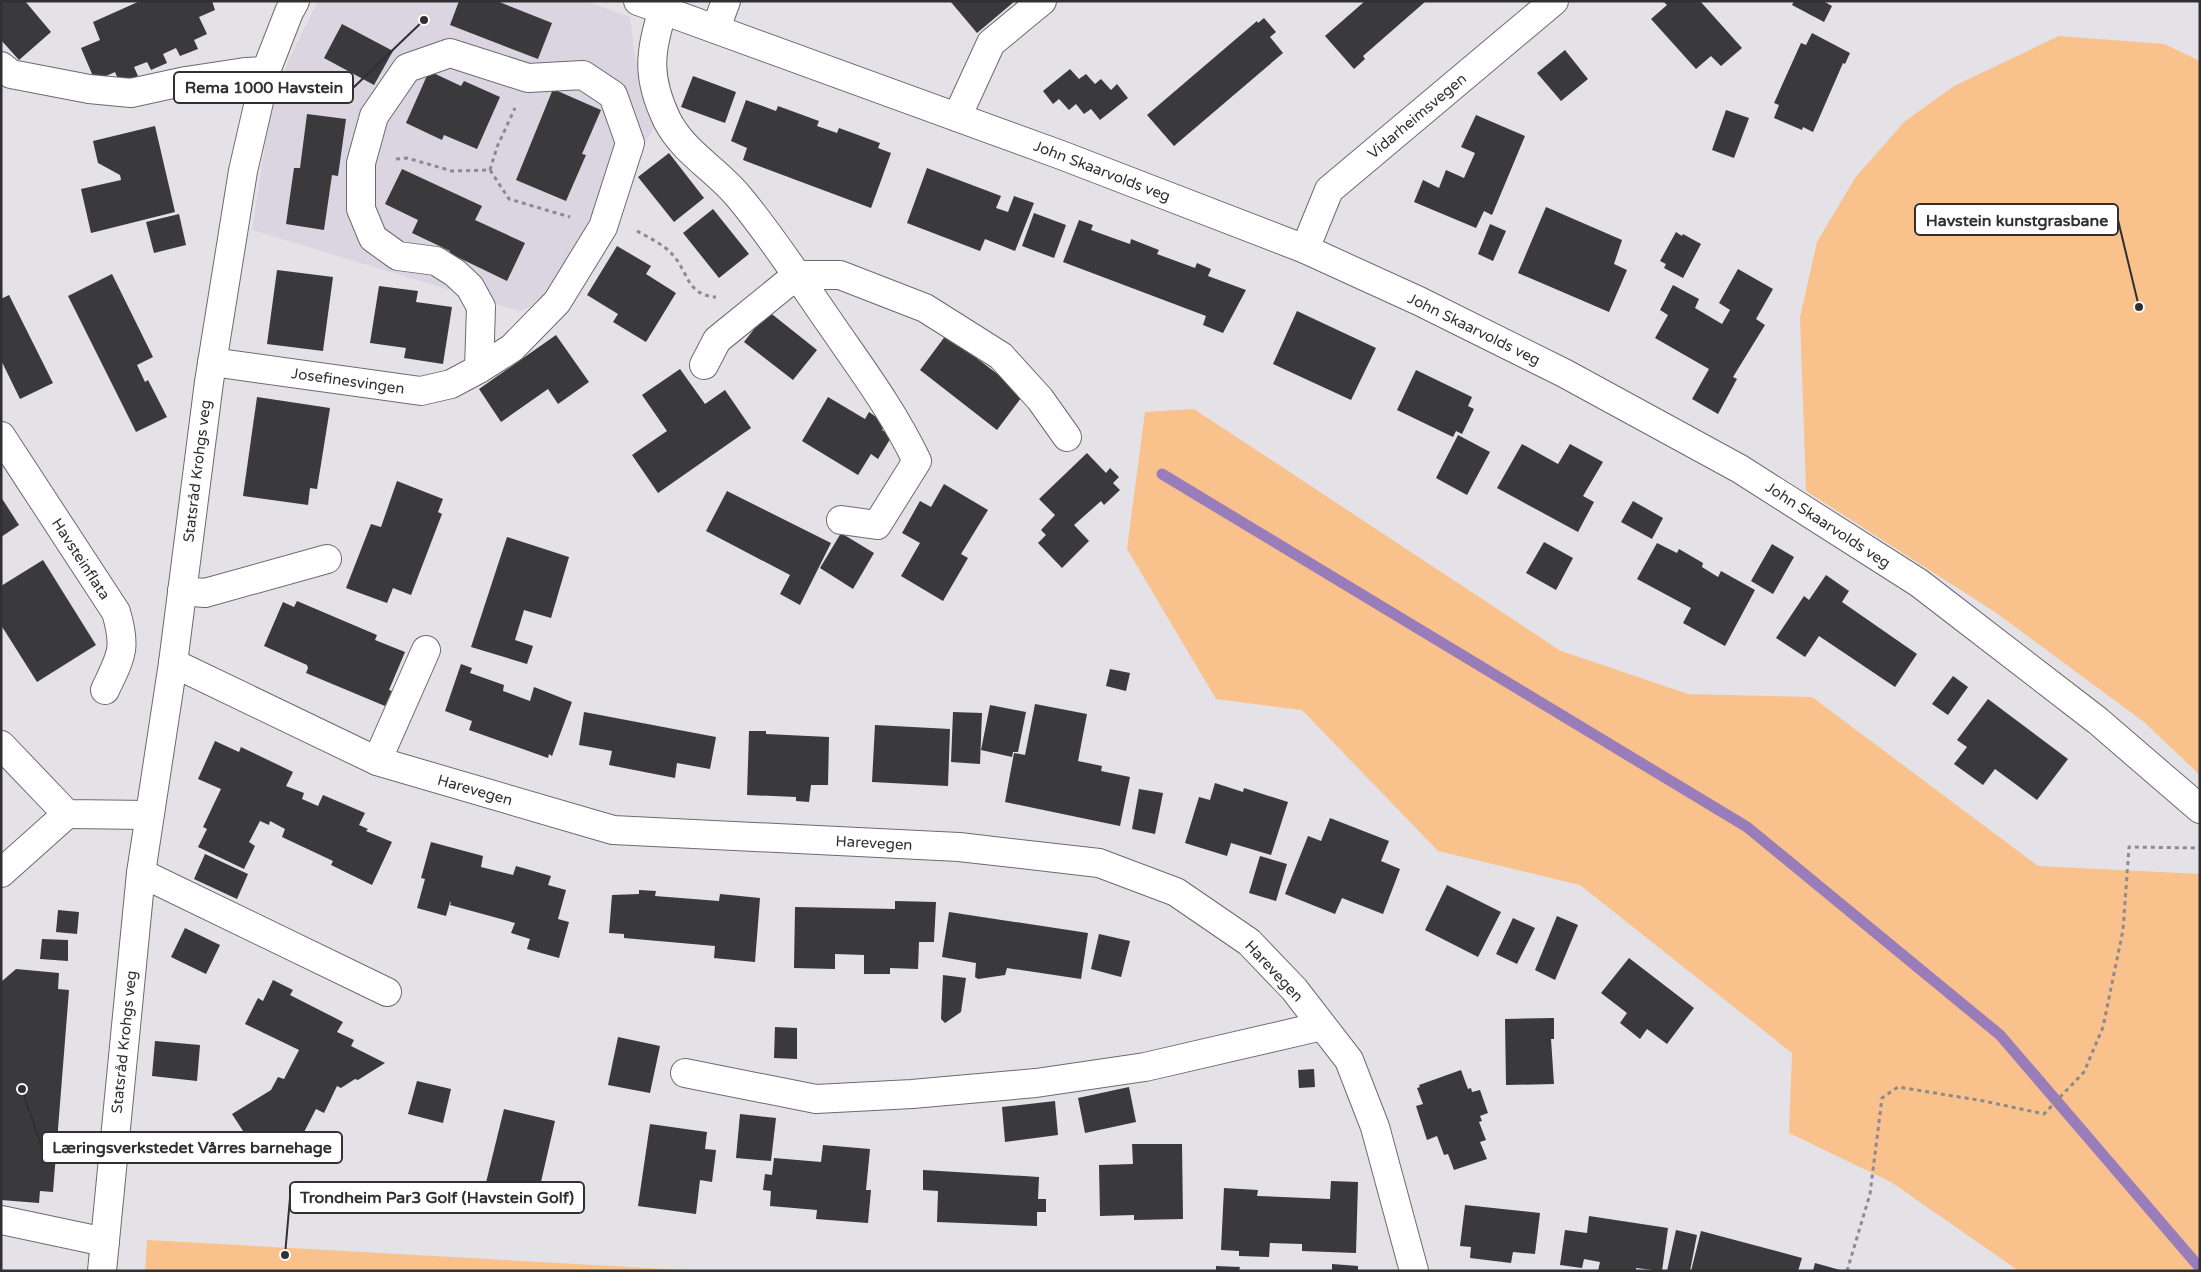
<svg xmlns="http://www.w3.org/2000/svg" width="2201" height="1272" font-family="'Varela Round',sans-serif">
  <rect width="100%" height="100%" fill="#e4e2e7"/>
  <!-- built -->
  <polygon fill="#dad5e1" points="318,1 585,1 630,17 635,57 658,121 552,299 519,311 252,230 270,112 289,59"/>
  <!-- green -->
  <g fill="#f9c18b">
    <polygon points="2059,36 2164,44 2200,61 2200,775 2144,722 1995,612 1806,491 1800,317 1817,242 1855,178 1904,122 1954,86"/>
    <polygon points="1194,409 1561,651 1688,694 1812,697 2038,866 2200,874 2200,1271 2019,1271 1891,1182 1789,1133 1792,1053 1580,885 1438,851 1302,710 1216,699 1127,549 1145,412"/>
    <polygon points="147,1240 702,1271 145,1271"/>
  </g>
  <g fill="none" stroke-linecap="round" stroke-linejoin="round">
    <!-- stream -->
    <polyline stroke="#997dbb" stroke-width="11" points="1162,474 1747,827 2000,1035 2200,1268"/>
  </g>
  <!-- building -->
  <g fill="#3a393c">
    <polygon points="1,1 25,1 51,32 19,60 1,40"/>
    <polygon points="140,1 212,1 215,10 199,17 207,34 194,40 198,49 180,56 176,48 163,54 167,63 151,70 147,62 134,67 138,76 120,84 115,72 95,81 81,48 100,40 93,22"/>
    <polygon points="459,1 497,1 552,23 538,59 450,25"/>
    <polygon points="950,1 1015,1 977,33"/>
    <polygon points="1365,1 1426,1 1363,56 1365,59 1354,69 1325,36"/>
    <polygon points="1663,1 1700,1 1742,48 1721,66 1711,56 1696,69 1651,19 1667,5"/>
    <polygon points="1794,1 1823,1 1832,6 1824,22 1792,5"/>
    <polygon points="1264,18 1276,32 1270,37 1283,53 1174,146 1147,115 1257,21 1258,23"/>
    <polygon points="342,24 393,51 374,85 324,58"/>
    <polygon points="1812,33 1850,53 1845,64 1843,63 1813,132 1803,127 1802,130 1774,118 1779,105 1774,103 1801,43 1806,45"/>
    <polygon points="1565,50 1588,79 1561,101 1537,73"/>
    <polygon points="1070,69 1079,79 1086,74 1095,84 1101,79 1111,90 1117,84 1128,98 1100,120 1091,109 1084,114 1076,104 1069,110 1059,99 1053,104 1043,91"/>
    <polygon points="429,71 461,86 464,81 500,97 477,149 444,135 442,140 406,123"/>
    <polygon points="693,76 736,92 725,123 681,107"/>
    <polygon points="553,89 601,110 582,154 586,155 566,201 516,180"/>
    <polygon points="746,100 776,111 778,106 819,121 817,126 837,133 839,128 880,143 878,148 891,153 871,208 743,160 747,148 731,141"/>
    <polygon points="1726,110 1749,118 1734,158 1712,150"/>
    <polygon points="307,114 346,119 338,176 332,175 324,230 286,224 294,168 300,168"/>
    <polygon points="1476,115 1525,136 1492,215 1484,211 1476,228 1414,202 1423,180 1439,188 1446,170 1464,178 1475,153 1461,147"/>
    <polygon points="155,126 175,212 91,233 81,189 121,180 120,175 98,163 93,141"/>
    <polygon points="669,153 704,198 674,222 638,177"/>
    <polygon points="927,168 1001,196 996,208 1008,212 1014,196 1034,203 1015,251 985,239 980,251 907,223"/>
    <polygon points="402,169 482,206 475,220 525,243 507,281 449,253 450,251 412,233 418,220 385,204"/>
    <polygon points="1546,207 1622,240 1614,264 1627,270 1609,312 1518,273"/>
    <polygon points="713,209 749,254 719,278 683,233"/>
    <polygon points="1034,213 1066,225 1054,258 1022,246"/>
    <polygon points="179,214 186,245 154,253 146,222"/>
    <polygon points="1079,220 1093,225 1091,230 1113,238 1130,244 1131,239 1159,250 1157,254 1195,268 1197,263 1211,269 1208,276 1246,290 1223,333 1203,325 1206,316 1063,262"/>
    <polygon points="1490,224 1506,231 1493,261 1478,254"/>
    <polygon points="1676,232 1682,236 1683,234 1701,244 1683,278 1664,268 1666,264 1660,261"/>
    <polygon points="617,246 651,266 646,274 676,293 646,342 613,322 618,314 587,295"/>
    <polygon points="1738,269 1773,289 1756,319 1765,325 1733,377 1737,379 1718,414 1692,399 1709,369 1655,338 1668,315 1660,310 1673,285 1699,299 1695,308 1722,324 1730,310 1719,303"/>
    <polygon points="277,270 333,277 323,351 267,344"/>
    <polygon points="112,274 153,357 137,365 145,382 148,380 167,417 136,432 68,296"/>
    <polygon points="379,286 418,291 416,302 452,307 443,364 404,358 406,348 370,343"/>
    <polygon points="9,295 53,383 20,399 1,360 1,299"/>
    <polygon points="768,311 817,350 793,380 744,342"/>
    <polygon points="1297,311 1376,348 1351,400 1273,364"/>
    <polygon points="556,335 589,382 558,404 548,389 501,422 479,389"/>
    <polygon points="946,335 1024,394 997,430 920,370"/>
    <polygon points="680,369 705,404 725,390 751,428 658,493 632,455 667,431 642,395"/>
    <polygon points="1416,370 1472,397 1468,406 1474,409 1462,434 1456,431 1453,437 1397,410"/>
    <polygon points="257,397 330,408 317,489 310,488 308,505 243,496"/>
    <polygon points="828,397 865,419 869,412 886,424 882,430 892,436 878,459 871,454 858,475 802,441"/>
    <polygon points="1458,435 1490,452 1467,495 1436,478"/>
    <polygon points="1522,444 1558,464 1570,444 1603,462 1583,496 1594,502 1578,532 1497,488"/>
    <polygon points="1087,453 1106,473 1110,468 1119,477 1113,483 1120,490 1104,505 1101,501 1074,525 1089,541 1062,568 1038,543 1046,535 1041,530 1055,515 1039,499"/>
    <polygon points="397,481 443,499 438,512 442,514 411,595 393,588 387,603 346,588 371,524 381,527"/>
    <polygon points="944,484 988,510 961,554 968,558 943,601 901,576 920,543 902,533 920,501 931,507"/>
    <polygon points="727,491 831,543 800,605 780,594 790,575 706,531"/>
    <polygon points="1,497 19,525 1,537"/>
    <polygon points="1633,501 1663,518 1652,539 1621,522"/>
    <polygon points="841,533 874,553 853,589 820,568"/>
    <polygon points="507,537 569,557 551,618 524,610 515,640 533,646 527,664 471,647"/>
    <polygon points="1544,542 1573,558 1556,590 1526,573"/>
    <polygon points="1657,543 1677,553 1679,549 1703,563 1702,567 1718,577 1721,571 1755,590 1725,646 1683,623 1691,608 1637,579"/>
    <polygon points="1772,544 1794,557 1773,594 1751,581"/>
    <polygon points="43,560 96,645 37,682 1,625 1,586"/>
    <polygon points="1826,575 1849,591 1842,602 1917,654 1895,687 1819,636 1805,657 1776,638 1804,596 1809,600"/>
    <polygon points="297,601 377,635 375,640 405,652 389,690 392,691 385,706 306,673 308,668 307,665 264,646 283,602 294,607"/>
    <polygon points="461,664 472,668 470,673 504,685 503,691 530,701 534,687 572,702 552,756 549,754 548,758 469,730 472,721 445,711"/>
    <polygon points="1110,669 1130,673 1126,691 1106,686"/>
    <polygon points="1953,676 1968,687 1948,715 1932,704"/>
    <polygon points="1988,699 2068,759 2037,800 1995,769 1983,785 1954,764 1967,747 1957,740"/>
    <polygon points="1035,704 1087,714 1078,761 1102,766 1101,771 1130,777 1120,826 1005,802 1014,753 1025,755"/>
    <polygon points="990,705 1026,712 1018,752 1013,752 1012,757 981,750"/>
    <polygon points="584,712 716,737 710,769 677,763 675,778 609,765 612,751 579,745"/>
    <polygon points="953,712 982,713 980,764 951,762"/>
    <polygon points="875,725 950,729 948,786 872,782"/>
    <polygon points="749,731 766,731 766,734 829,737 828,785 811,785 809,802 796,801 796,797 747,795"/>
    <polygon points="215,741 239,752 241,747 293,772 286,786 304,793 302,799 318,806 323,795 365,813 359,825 368,829 366,831 392,842 372,885 331,865 333,861 282,837 285,829 270,821 269,825 260,821 249,842 255,846 244,869 198,847 207,829 203,827 221,789 198,779"/>
    <polygon points="1215,783 1243,792 1244,788 1288,802 1271,855 1231,843 1227,856 1185,843 1199,797 1210,800"/>
    <polygon points="1139,789 1163,793 1155,834 1132,829"/>
    <polygon points="1330,818 1389,841 1381,861 1400,869 1383,914 1342,898 1335,914 1285,894 1308,836 1321,841"/>
    <polygon points="431,842 483,856 481,867 513,875 516,866 551,876 548,885 566,890 558,919 569,922 559,958 527,949 530,939 511,933 515,923 450,905 451,902 450,902 446,916 417,908 425,879 421,878"/>
    <polygon points="205,854 248,874 237,899 194,879"/>
    <polygon points="1260,856 1287,864 1276,901 1249,893"/>
    <polygon points="1447,885 1501,912 1478,957 1425,930"/>
    <polygon points="639,890 656,891 655,896 719,901 720,894 760,898 755,962 714,958 715,946 624,938 624,934 609,933 612,895 639,894"/>
    <polygon points="895,901 936,902 934,942 919,942 918,969 890,968 890,974 864,974 864,955 835,954 835,969 794,968 795,907 895,909"/>
    <polygon points="58,910 79,912 77,934 56,932"/>
    <polygon points="949,912 1088,933 1081,979 1007,968 1005,975 978,979 975,977 976,963 942,957"/>
    <polygon points="1557,916 1578,925 1555,980 1535,970"/>
    <polygon points="1513,918 1535,928 1517,964 1496,954"/>
    <polygon points="185,928 220,945 206,974 171,957"/>
    <polygon points="1099,934 1130,941 1121,977 1091,969"/>
    <polygon points="42,939 68,940 68,961 40,959"/>
    <polygon points="1629,958 1694,1008 1667,1044 1647,1029 1640,1039 1620,1023 1627,1013 1601,993"/>
    <polygon points="16,969 59,973 58,989 69,990 53,1192 40,1191 39,1203 1,1200 1,982"/>
    <polygon points="943,975 966,978 961,1012 945,1023 941,1019"/>
    <polygon points="273,980 293,990 290,995 343,1022 337,1032 354,1040 351,1046 385,1063 358,1080 355,1079 341,1088 337,1086 324,1113 316,1109 302,1136 291,1131 258,1154 232,1114 271,1090 278,1077 284,1079 299,1050 245,1024 258,998 263,1001"/>
    <polygon points="1554,1018 1554,1039 1551,1039 1554,1084 1506,1085 1505,1019"/>
    <polygon points="775,1027 797,1028 797,1059 774,1058"/>
    <polygon points="618,1037 660,1046 650,1093 608,1085"/>
    <polygon points="155,1041 200,1045 197,1081 152,1076"/>
    <polygon points="1314,1069 1315,1087 1299,1088 1298,1070"/>
    <polygon points="1461,1070 1468,1089 1471,1088 1472,1092 1480,1090 1488,1113 1480,1116 1482,1121 1479,1122 1486,1140 1480,1142 1487,1159 1454,1170 1448,1154 1444,1155 1437,1136 1427,1140 1416,1106 1423,1104 1417,1088 1420,1087 1419,1085"/>
    <polygon points="417,1081 451,1089 443,1123 408,1114"/>
    <polygon points="1129,1087 1136,1122 1085,1133 1078,1098"/>
    <polygon points="1055,1101 1058,1135 1005,1142 1002,1107"/>
    <polygon points="504,1109 555,1121 534,1212 482,1199"/>
    <polygon points="740,1114 776,1118 771,1161 736,1158"/>
    <polygon points="650,1124 707,1132 705,1149 716,1150 712,1182 700,1180 696,1214 638,1206"/>
    <polygon points="1132,1144 1182,1144 1183,1219 1134,1220 1134,1215 1100,1216 1099,1165 1133,1164"/>
    <polygon points="823,1145 870,1149 866,1190 871,1190 868,1223 816,1219 817,1210 770,1206 771,1191 763,1190 765,1174 772,1175 774,1158 821,1162"/>
    <polygon points="923,1170 1039,1177 1038,1199 1046,1199 1046,1212 1037,1212 1037,1226 937,1222 938,1191 923,1190"/>
    <polygon points="1331,1181 1358,1182 1356,1253 1302,1251 1302,1244 1270,1243 1269,1257 1239,1256 1239,1251 1221,1250 1224,1188 1258,1190 1257,1196 1330,1199"/>
    <polygon points="1465,1205 1540,1213 1535,1254 1513,1252 1511,1263 1470,1258 1471,1247 1460,1246"/>
    <polygon points="1589,1216 1668,1228 1662,1271 1636,1268 1636,1271 1598,1271 1600,1262 1584,1259 1582,1268 1560,1265 1565,1230 1587,1233"/>
    <polygon points="1676,1230 1697,1235 1690,1271 1667,1271"/>
    <polygon points="1701,1231 1802,1258 1798,1271 1691,1271"/>
    <polygon points="1815,1263 1840,1270 1840,1271 1813,1271"/>
    <polygon points="1332,1264 1358,1266 1358,1271 1332,1271"/>
    <polygon points="1216,1266 1240,1267 1239,1271 1216,1271"/>
  </g>
  <g fill="none" stroke-linecap="round" stroke-linejoin="round">
    <defs>
      <g id="minor">
        <polyline points="638,1 1061,155 1305,249 1419,301 1564,373 1740,469 1919,583 2098,721 2200,809"/>
        <path d="M663,10c-14,43 -16,68 4,110 16,32 50,50 72,77 34,41 63,86 93,129 31,45 61,85 85,135l-40,64 -36,-5"/>
        <polyline points="716,28 726,1"/>
        <polyline points="1,66 11,74 89,89 131,93 186,81 245,72 266,71"/>
        <polyline points="957,117 991,43 1042,1"/>
        <polyline points="1305,249 1329,190 1554,1"/>
        <polyline points="212,362 421,391 451,384 479,369 512,348 557,302 603,227 630,143 613,95 583,75 528,78 450,53 407,68 374,116 361,163 361,209 373,238 398,256 436,261 455,273 470,287 481,307 479,369"/>
        <polyline points="704,365 717,340 797,275 840,275 925,308 1001,356 1040,399 1067,437"/>
        <path d="M1,436l115,176c11,37 5,44 -11,78"/>
        <polyline points="182,591 205,593 327,559"/>
        <polyline points="173,663 377,761 613,830 959,847 1099,863 1176,892 1249,942 1294,989 1349,1060 1375,1127 1414,1271"/>
        <polyline points="1,745 67,814 149,815"/>
        <polyline points="377,761 426,650"/>
        <polyline points="1,873 67,814"/>
        <polyline points="141,873 387,992"/>
        <polyline points="685,1073 816,1099 912,1094 1036,1083 1145,1067 1322,1026"/>
        <polyline points="1,1220 105,1242"/>
        <polyline points="102,1271 141,873 173,663 209,382 243,171 266,71 289,12 295,1"/>
      </g>
    </defs>
    <!-- minor casing -->
    <use href="#minor" stroke="#6c6a6e" stroke-width="30"/>
    <!-- path -->
    <g stroke="#8b8a8d" stroke-width="3" stroke-dasharray="4 4" stroke-linecap="butt">
      <polyline points="396,159 407,158 452,171 490,170 509,199 570,217"/>
      <polyline points="490,170 497,147 515,108"/>
      <path d="M637,231c11,6 27,14 35,23 17,18 14,41 44,43"/>
      <polyline points="1847,1271 1870,1194 1882,1098 1898,1087 1984,1101 2044,1114 2084,1072 2103,1027 2123,930 2129,847 2200,848"/>
    </g>
    <!-- minor -->
    <use href="#minor" stroke="#fff" stroke-width="28"/>
  </g>
  <g text-anchor="middle" dominant-baseline="central" stroke-width="5" stroke-linejoin="round" paint-order="stroke">
    <!-- street labels -->
    <g font-size="15" fill="#303032" stroke="#fff">
      <text transform="translate(1417 116) rotate(-40)">Vidarheimsvegen</text>
      <text transform="translate(1102 171) rotate(21)">John Skaarvolds veg</text>
      <text transform="translate(1474 329) rotate(26)">John Skaarvolds veg</text>
      <text transform="translate(348 381) rotate(8)">Josefinesvingen</text>
      <text transform="translate(197 471) rotate(-83)">Statsråd Krohgs veg</text>
      <text transform="translate(1828 525) rotate(33)">John Skaarvolds veg</text>
      <text transform="translate(81 559) rotate(57)">Havsteinflata</text>
      <text transform="translate(475 790) rotate(16)">Harevegen</text>
      <text transform="translate(874 843) rotate(3)">Harevegen</text>
      <text transform="translate(1274 971) rotate(47)">Harevegen</text>
      <text transform="translate(124 1042) rotate(-84)">Statsråd Krohgs veg</text>
    </g>
  </g>
  <!-- callouts -->
  <path fill="none" stroke="#303032" stroke-width="2" d="M424 20L353 88M2139 307L2118 220M22 1089L42 1148M285 1255L290 1198"/>
  <g fill="#303032" stroke="#fff" stroke-width="2">
    <circle cx="424" cy="20" r="5"/>
    <circle cx="2139" cy="307" r="5"/>
    <circle cx="22" cy="1089" r="5"/>
    <circle cx="285" cy="1255" r="5"/>
  </g>
  <g fill="#fff" stroke="#303032" stroke-width="2">
    <rect x="174" y="72" width="179" height="31" rx="5"/>
    <rect x="1915" y="204" width="203" height="31" rx="5"/>
    <rect x="42" y="1132" width="300" height="31" rx="5"/>
    <rect x="290" y="1182" width="294" height="31" rx="5"/>
  </g>
  <g font-size="16" text-anchor="middle" font-weight="bold" fill="#303032">
    <text x="264" y="93">Rema 1000 Havstein</text>
    <text x="2017" y="226">Havstein kunstgrasbane</text>
    <text x="192" y="1153">Læringsverkstedet Vårres barnehage</text>
    <text x="437" y="1203">Trondheim Par3 Golf (Havstein Golf)</text>
  </g>
  <!-- border -->
  <rect width="2201" height="1272" fill="none" stroke="#303032" stroke-width="5"/>
</svg>
